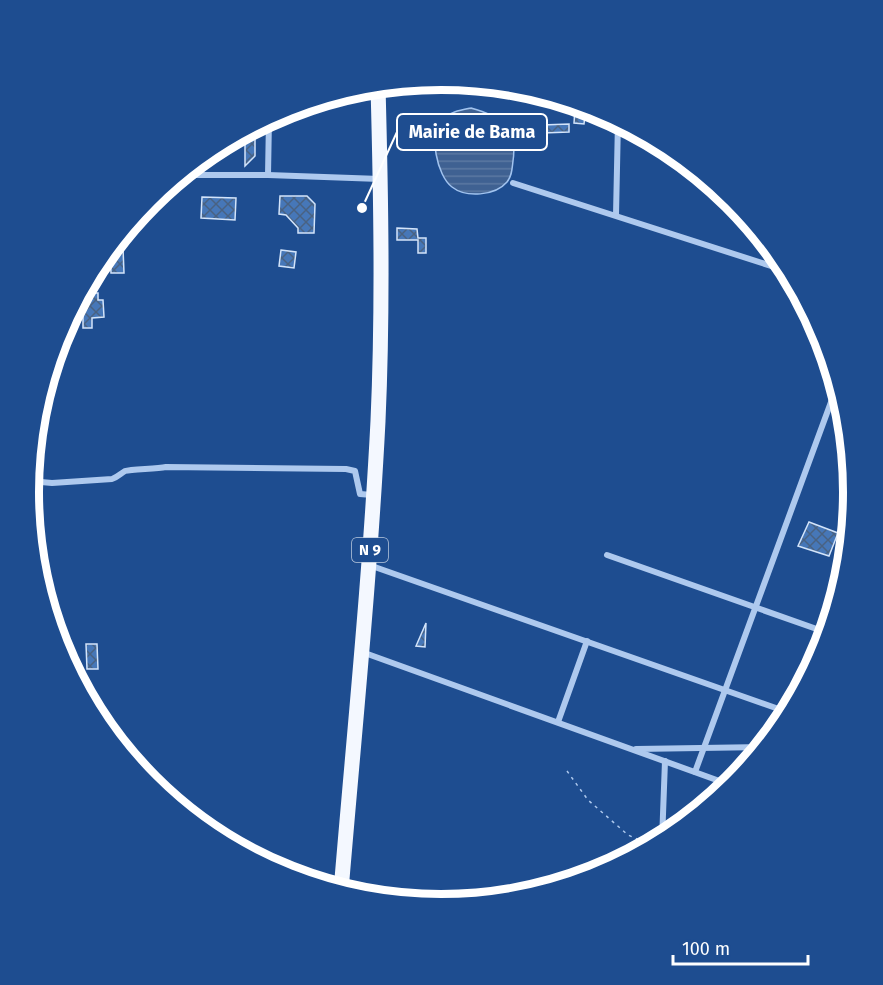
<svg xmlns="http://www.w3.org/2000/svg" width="883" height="985" font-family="'Fira Sans',sans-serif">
  <defs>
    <pattern id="water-rules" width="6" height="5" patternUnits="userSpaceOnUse" patternTransform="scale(1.5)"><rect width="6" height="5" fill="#3f6192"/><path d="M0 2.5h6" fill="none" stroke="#5c79a2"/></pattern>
    <pattern id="building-cross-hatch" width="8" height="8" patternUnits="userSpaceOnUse" patternTransform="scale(1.5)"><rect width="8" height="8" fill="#4677b8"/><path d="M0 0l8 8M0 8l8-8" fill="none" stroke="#496282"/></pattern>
  </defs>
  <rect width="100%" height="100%" fill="#1e4d90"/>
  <!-- water -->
  <path fill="url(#water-rules)" stroke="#a1c3ef" stroke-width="1.5" d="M471,108c29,8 47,20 42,53 -1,8 -1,15 -6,21 -12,14 -41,16 -55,5 -15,-11 -24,-54 -10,-67 7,-8 19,-10 29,-12z"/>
  <!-- building -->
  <g fill="url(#building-cross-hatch)" stroke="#d3e4fa" stroke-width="1.5">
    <polygon points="586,107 584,124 574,123 575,109"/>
    <polygon points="569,124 569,132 543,133 542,125"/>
    <polygon points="245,134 255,134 255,156 245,166"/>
    <polygon points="280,196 307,196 315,204 314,233 298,233 298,228 286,215 279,214"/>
    <polygon points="202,197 236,198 235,220 201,218"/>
    <polygon points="397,228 417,229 418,238 426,238 426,253 418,253 418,240 397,240"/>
    <polygon points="110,248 123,248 124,273 111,273"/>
    <polygon points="281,250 296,252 294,268 279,266"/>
    <polygon points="82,293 98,293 98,300 103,300 104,317 92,318 92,328 83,328 83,307 79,307 79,299"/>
    <polygon points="809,522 838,533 829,556 798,546"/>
    <polygon points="426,623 425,647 416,646"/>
    <polygon points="86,644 97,644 98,669 87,669"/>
  </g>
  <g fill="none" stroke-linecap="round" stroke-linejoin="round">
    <!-- path -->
    <polyline stroke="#aec9ee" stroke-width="1.5" stroke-dasharray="3 4.5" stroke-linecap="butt" points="567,771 588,800 628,835 653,846"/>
    <!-- street -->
    <g stroke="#aec9ee" stroke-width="6">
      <polyline points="181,175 268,175 380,179"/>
      <polyline points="268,175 269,119"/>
      <polyline points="513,183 790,272"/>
      <polyline points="616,215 618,121"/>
      <path d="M30,481l22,2 60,-4c6,-2 8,-5 13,-8 6,-2 31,-2 41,-4l180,2 9,2 5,23 12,1"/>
      <polyline points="607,555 828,633"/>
      <polyline points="369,565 790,713"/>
      <polyline points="362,652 725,783 733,785"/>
      <polyline points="558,722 587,641"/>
      <polyline points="636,749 764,747"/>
      <polyline points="695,772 838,383"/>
      <polyline points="662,841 665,761"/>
    </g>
    <!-- primary -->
    <path stroke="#f4f8ff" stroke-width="15" d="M341,891c13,-156 29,-313 37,-470 5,-112 3,-223 0,-335"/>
  </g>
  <g text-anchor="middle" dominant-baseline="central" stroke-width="6" stroke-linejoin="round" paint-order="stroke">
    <!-- shield labels -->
    <rect fill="#1e4d90" stroke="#bccade" stroke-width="1.5" x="352" y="538" width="36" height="24" rx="4.5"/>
    <g font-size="15" font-weight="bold" fill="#fff">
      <text x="370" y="550">N 9</text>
    </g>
  </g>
  <!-- crop -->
  <path d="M0 0H883V985H0ZM39 492a402 402 0 1 1 804 0a402 402 0 1 1-804 0Z" fill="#1e4d90" fill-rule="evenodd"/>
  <path fill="none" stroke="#fff" stroke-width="8" d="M39 492a402 402 0 1 1 804 0a402 402 0 1 1-804 0Z"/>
  <!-- callouts -->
  <path fill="none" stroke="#fff" stroke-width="2" d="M362 208L397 132"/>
  <circle fill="#fff" stroke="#1e4d90" stroke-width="2" cx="362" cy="208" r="6"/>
  <rect fill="#1e4d90" stroke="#fff" stroke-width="2" x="397" y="114" width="150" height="36" rx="6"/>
  <g font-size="18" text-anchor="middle" font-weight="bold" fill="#fff">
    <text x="472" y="138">Mairie de Bama</text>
  </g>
  <!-- scale -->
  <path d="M673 955v9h135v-9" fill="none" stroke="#ffffff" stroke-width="3"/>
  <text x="682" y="955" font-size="18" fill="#ffffff" stroke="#1e4d90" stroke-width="4.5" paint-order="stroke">100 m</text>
</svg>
